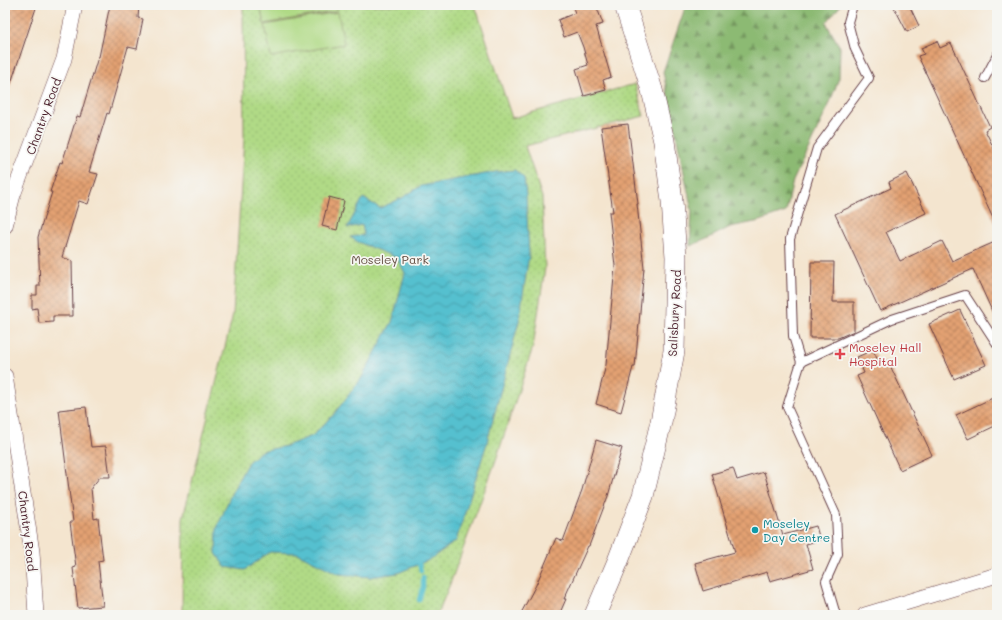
<svg xmlns="http://www.w3.org/2000/svg" width="1002" height="620" font-family="Mali,sans-serif">
  <defs>
    <pattern id="grass-dots" width="8" height="8" patternUnits="userSpaceOnUse"><rect width="8" height="8" fill="#b0da86"/><path d="M2 2h.1M6 6h.1" fill="none" stroke="#99bb74" stroke-width="1.8" stroke-linecap="round"/></pattern>
    <pattern id="forest-firs" width="22" height="20" patternUnits="userSpaceOnUse"><rect width="22" height="20" fill="#8cba73"/><path d="M5 1l3.5 6h-7zM16 11l3.5 6h-7z" fill="#74975f"/></pattern>
    <pattern id="water-waves" width="16" height="10" patternUnits="userSpaceOnUse"><rect width="16" height="10" fill="#54c0cf"/><path d="M0 5q4-4 8 0t8 0" fill="none" stroke="#489ba8"/></pattern>
    <pattern id="building-cross-hatch" width="8" height="8" patternUnits="userSpaceOnUse"><rect width="8" height="8" fill="#e3a172"/><path d="M0 0l8 8M0 8l8-8" fill="none" stroke="#ba835e"/></pattern>
  </defs>
  <rect width="100%" height="100%" fill="#f6f6f2"/>
  <filter id="ink" filterUnits="userSpaceOnUse"><feTurbulence type="fractalNoise" baseFrequency=".025" numOctaves="2"/><feDisplacementMap in="SourceGraphic" scale="8" xChannelSelector="R" yChannelSelector="G"/><feConvolveMatrix kernelMatrix="1 2 1 2 8 2 1 2 1" color-interpolation-filters="sRGB"/></filter>
  <filter id="wash" filterUnits="userSpaceOnUse"><feTurbulence type="fractalNoise" baseFrequency=".012" numOctaves="4" result="noise"/><feDisplacementMap in="SourceGraphic" scale="16" xChannelSelector="R" yChannelSelector="G"/><feGaussianBlur stdDeviation="0.9" result="paint"/><feColorMatrix in="noise" values="0 0 0 0 0 0 0 0 0 0 0 0 0 0 0 0 0 1.4 0 .05"/><feComposite in="paint" operator="in"/></filter>
  <g filter="url(#wash)">
    <rect width="100%" height="100%" fill="#f4e5cf"/>
    <!-- grass -->
    <polygon fill="url(#grass-dots)" stroke="#7d7c58" points="243,5 475,5 512,118 635,84 644,116 525,146 542,197 545,268 533,347 496,460 450,584 437,615 182,615 183,518 233,314 244,138"/>
    <!-- forest -->
    <polygon fill="url(#forest-firs)" stroke="#6b6c4f" points="686,5 841,5 826,23 840,47 839,78 829,105 793,181 786,212 760,221 730,227 709,238 690,246 692,211 663,72"/>
    <!-- garden -->
    <g fill="#b0da86" stroke="#7d7c58">
      <polygon points="260,5 336,5 337,11 264,24"/>
      <polygon points="338,12 344,44 271,57 265,25"/>
    </g>
    <!-- water -->
    <polygon fill="url(#water-waves)" stroke="#4f707d" points="515,170 524,178 526,195 529,255 519,321 486,446 456,541 429,560 398,573 370,577 339,574 297,553 270,552 245,570 225,567 216,553 217,528 232,492 248,462 261,451 286,446 312,436 334,414 361,379 392,322 405,273 397,258 358,242 350,237 364,235 362,225 347,228 363,198 380,208 402,198 421,186 495,172"/>
    <g fill="none" stroke-linecap="round" stroke-linejoin="round">
      <!-- stream -->
      <g stroke="#54c0cf" stroke-width="4.5">
        <polyline points="419,564 421,571"/>
        <polyline points="419,600 423,587 423,577"/>
      </g>
    </g>
    <g id="blocks">
      <!-- building -->
      <g fill="url(#building-cross-hatch)">
        <polygon points="5,5 37,5 7,95 5,95 5,28 8,18 5,17"/>
        <polygon points="110,5 139,5 138,18 143,19 137,49 128,47 109,114 107,113 89,172 98,174 88,204 79,201 62,257 72,261 73,316 53,316 53,322 39,323 37,308 32,309 32,295 37,295 37,286 40,286 38,237 52,192 50,192 60,162 62,163 77,116 80,117 98,57 99,57"/>
        <polygon points="572,5 596,5 603,24 596,26 611,77 603,80 606,90 584,96 576,69 588,65 583,47 577,32 564,37 558,20 575,13"/>
        <polygon points="893,5 909,5 919,26 907,32"/>
        <polygon points="937,41 940,48 951,43 990,127 985,130 997,155 997,227 918,56 924,54 921,48"/>
        <polygon points="628,124 638,204 637,204 644,268 635,367 633,367 621,412 596,404 606,365 615,266 609,212 613,212 601,127"/>
        <polygon points="907,173 926,213 886,232 900,261 942,241 952,261 997,241 997,322 973,269 880,311 835,214 891,188 889,182"/>
        <polygon points="329,197 344,201 337,230 322,226"/>
        <polygon points="811,262 834,262 833,302 854,302 854,331 838,338 810,338"/>
        <polygon points="960,310 986,365 954,379 929,324"/>
        <polygon points="873,350 880,365 888,361 932,455 900,470 857,376 864,373 857,357"/>
        <polygon points="997,396 997,425 968,439 956,415"/>
        <polygon points="86,407 91,447 106,446 110,477 100,477 91,488 94,519 98,518 103,560 98,561 103,606 78,608 73,568 76,567 70,522 73,522 59,410"/>
        <polygon points="596,440 622,448 608,496 589,546 588,546 564,599 566,599 559,615 520,615 536,585 556,538 563,541 582,490"/>
        <polygon points="733,468 737,480 764,472 783,535 816,526 820,540 806,544 813,569 770,581 767,572 703,591 695,563 735,552 712,474"/>
      </g>
    </g>
  </g>
  <g filter="url(#ink)">
    <use href="#blocks" fill-opacity="0" stroke="#643d44" stroke-width="1"/>
    <g fill="none" stroke-linecap="round" stroke-linejoin="round">
      <defs>
        <g id="service">
          <polyline points="985,78 997,55"/>
          <polyline points="801,362 892,319 965,295 997,344"/>
          <polyline points="836,615 826,581 838,554 836,515 787,407 801,362 793,336 790,239 817,148 869,78 855,49 848,22 853,5"/>
        </g>
        <g id="minor">
          <polyline points="5,226 13,195 64,59 75,5"/>
          <polyline points="5,376 32,552 36,615"/>
          <polyline points="865,615 997,575"/>
        </g>
        <polyline id="secondary" points="595,615 618,561 643,496 661,422 674,351 676,257 672,201 664,141 652,90 625,5"/>
      </defs>
      <!-- service casing -->
      <use href="#service" stroke="#643d44" stroke-width="10"/>
      <!-- minor casing -->
      <use href="#minor" stroke="#643d44" stroke-width="16"/>
      <!-- secondary casing -->
      <use href="#secondary" stroke="#643d44" stroke-width="22"/>
      <!-- service -->
      <use href="#service" stroke="#fff" stroke-width="8"/>
      <!-- minor -->
      <use href="#minor" stroke="#fff" stroke-width="15"/>
      <!-- secondary -->
      <use href="#secondary" stroke="#fff" stroke-width="21"/>
    </g>
  </g>
  <!-- markers -->
  <path fill="#e0444e" stroke="#f6f6f2" stroke-width="1.5" d="M838 348h4v4h4v4h-4v4h-4v-4h-4v-4h4z"/>
  <circle fill="#0f9aa8" stroke="#f6f6f2" stroke-width="1.5" cx="755" cy="530" r="4"/>
  <g text-anchor="middle" dominant-baseline="central" stroke-width="3.5" stroke-linejoin="round" paint-order="stroke">
    <!-- street labels -->
    <g font-size="12" fill="#4a1f2b" stroke="#f6f6f2">
      <text transform="translate(43 116) rotate(-70)">Chantry Road</text>
      <text transform="translate(674 313) rotate(-87)">Salisbury Road</text>
      <text transform="translate(28 531) rotate(83)">Chantry Road</text>
    </g>
    <!-- park labels -->
    <g font-size="12" fill="#644e42" stroke="#f6f6f2">
      <text x="390" y="259">Moseley Park</text>
    </g>
    <!-- health labels -->
    <g font-size="12" fill="#be3a42" stroke="#f6f6f2" text-anchor="start">
      <text x="849" y="347">Moseley Hall<tspan x="849" dy="14">Hospital</tspan></text>
    </g>
    <!-- culture labels -->
    <g font-size="12" fill="#0d838f" stroke="#f6f6f2" text-anchor="start">
      <text x="763" y="523">Moseley<tspan x="763" dy="14">Day Centre</tspan></text>
    </g>
  </g>
  <!-- margin -->
  <rect width="1002" height="620" fill="none" stroke="#f6f6f2" stroke-width="20"/>
</svg>
